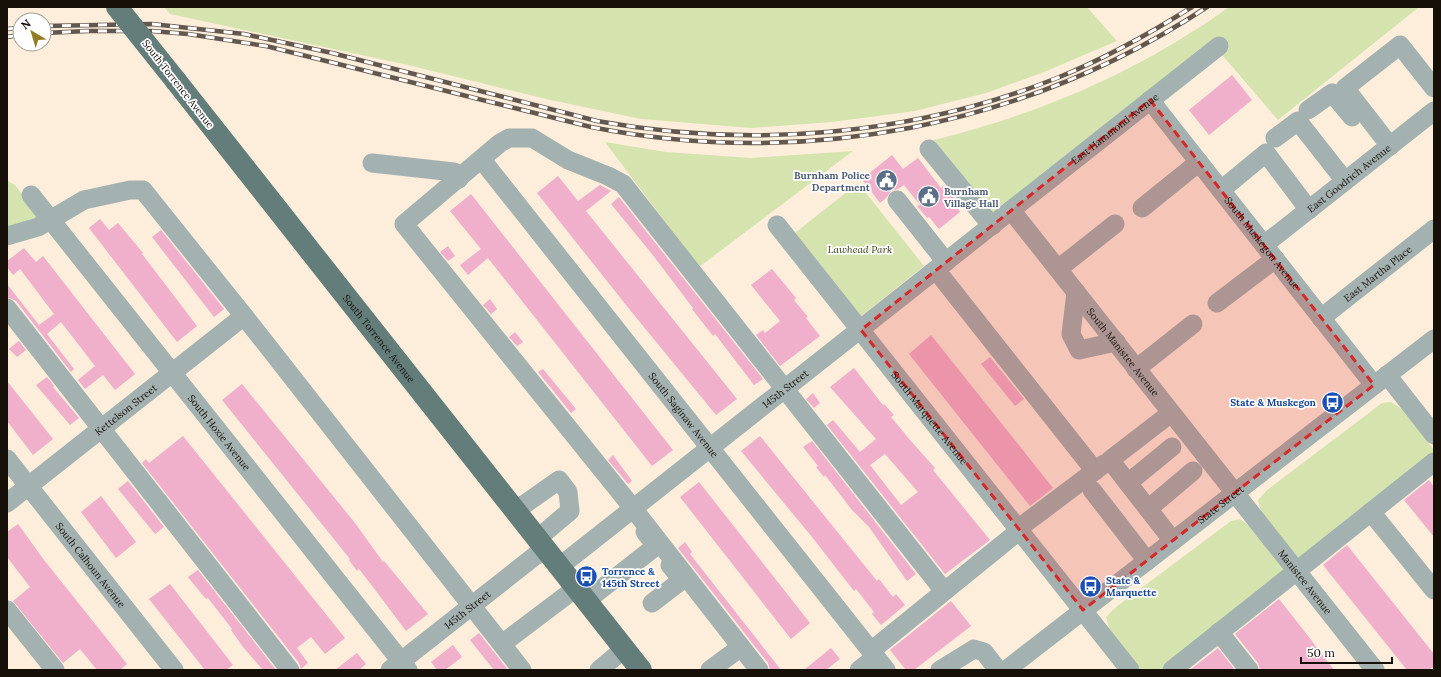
<svg xmlns="http://www.w3.org/2000/svg" width="1441" height="677" font-family="Lora,serif">
  <rect width="100%" height="100%" fill="#fdeddb"/>
  <!-- green -->
  <g fill="#d5e4ae">
    <polygon points="164,7 1087,7 1117,41 1044,72 986,93 915,111 832,122 751,128 641,119 546,99 408,65 170,14"/>
    <path d="M1229,7h190l-141,113 -61,-71 -4,-10 -221,175 -58,-74c106,-26 206,-69 295,-133z"/>
    <polygon points="605,142 666,152 751,158 853,151 699,267"/>
    <polygon points="7,181 15,185 42,220 7,230"/>
    <polygon points="858,183 924,266 861,316 795,233"/>
    <polygon points="1391,402 1403,410 1434,450 1434,462 1302,565 1261,512 1258,500 1267,490 1382,403"/>
    <polygon points="1240,519 1252,528 1288,575 1166,670 1141,670 1110,630 1106,617 1116,607 1231,521"/>
  </g>
  <!-- building -->
  <g fill="#f0afcb" fill-rule="evenodd">
    <polygon points="1232,75 1252,100 1209,135 1189,110"/>
    <polygon points="892,155 903,169 918,158 941,188 944,185 959,203 955,205 960,212 939,229 929,217 927,218 917,206 920,205 904,185 898,189 891,191 886,198 880,203 862,179"/>
    <polygon points="558,176 578,201 600,185 611,191 586,211 737,399 716,415 630,310 537,193"/>
    <polygon points="471,194 673,450 652,466 488,258 468,275 460,265 481,249 450,211"/>
    <polygon points="619,197 763,379 754,385 715,334 713,336 692,309 693,308 652,254 611,204"/>
    <polygon points="100,219 109,230 118,223 143,253 142,254 197,326 177,342 89,228"/>
    <polygon points="161,230 224,309 214,317 152,237"/>
    <polygon points="448,246 455,256 448,261 440,252"/>
    <polygon points="24,248 36,262 43,256 135,374 115,390 103,375 85,389 78,380 95,366 61,322 47,334 74,369 71,372 16,301 7,297 7,284 39,325 54,314 20,269 13,275 7,267 7,261"/>
    <polygon points="772,269 796,298 794,300 808,317 806,318 820,336 780,366 756,335 763,330 765,333 780,321 751,285"/>
    <polygon points="490,299 497,309 491,314 483,305"/>
    <polygon points="515,332 523,342 517,346 509,337"/>
    <polygon points="931,335 1053,488 1030,506 909,354"/>
    <polygon points="19,341 26,350 17,357 9,349"/>
    <polygon points="990,357 1024,399 1015,406 981,364"/>
    <path d="M854,368l29,37 1,-1 10,11 -3,2 19,23 25,28 -2,2 57,70 -45,34 -118,-149 6,-5 27,32 16,-13 -46,-52zM885,454l33,38 -17,13 -31,-40z"/>
    <polygon points="543,369 576,409 571,413 538,372"/>
    <polygon points="47,377 54,386 53,387 79,418 70,425 36,385"/>
    <polygon points="7,381 53,439 33,455 7,421"/>
    <polygon points="242,384 355,523 383,562 384,561 428,614 406,631 373,587 359,569 357,571 349,560 350,559 222,400"/>
    <polygon points="813,393 820,403 814,408 806,399"/>
    <polygon points="183,436 345,638 325,654 311,637 297,648 308,663 301,669 299,663 142,463 146,459 149,463"/>
    <polygon points="760,436 877,581 879,579 893,597 896,594 905,605 881,625 872,614 874,612 856,589 854,591 812,537 741,451"/>
    <polygon points="812,441 916,574 907,581 869,527 852,510 825,475 824,477 816,467 818,466 803,447"/>
    <polygon points="613,455 632,481 628,484 608,460"/>
    <polygon points="1429,480 1434,487 1434,537 1404,500"/>
    <polygon points="128,481 164,527 155,534 118,489"/>
    <polygon points="699,482 810,623 791,639 680,497"/>
    <polygon points="101,496 136,542 116,558 81,512"/>
    <polygon points="18,524 44,560 127,664 120,670 97,670 80,649 63,663 13,601 30,587 7,557 7,532"/>
    <polygon points="685,542 692,552 690,554 781,670 770,670 768,663 678,548"/>
    <polygon points="1347,545 1434,654 1434,666 1429,670 1407,670 1323,565"/>
    <polygon points="198,570 276,670 263,670 243,647 231,630 232,629 208,598 206,599 196,587 188,577"/>
    <polygon points="170,584 233,665 226,670 205,670 149,599"/>
    <polygon points="1279,599 1305,632 1334,670 1260,670 1258,663 1235,634"/>
    <polygon points="951,601 971,626 914,670 906,670 890,650"/>
    <polygon points="479,633 508,670 494,670 470,640"/>
    <polygon points="453,645 462,657 445,670 437,670 431,662"/>
    <polygon points="831,648 840,659 826,670 804,670"/>
    <polygon points="1218,648 1235,670 1190,670"/>
    <polygon points="357,653 366,664 359,670 335,670"/>
  </g>
  <g fill="none" stroke-linecap="round" stroke-linejoin="round">
    <!-- minor -->
    <g stroke="#a3b1b0" stroke-width="19">
      <path id="s1" d="M1150,100l224,285"/>
      <polyline points="1308,110 1332,93 1352,117"/>
      <polyline points="1275,138 1298,121 1345,181"/>
      <polyline points="1390,146 1345,88 1400,45 1434,88"/>
      <polyline points="929,149 992,226"/>
      <path id="s2" d="M482,160l404,510"/>
      <polyline points="372,163 454,172 459,179"/>
      <polyline points="1221,190 1266,153 1309,210"/>
      <path id="s3" d="M31,195l377,475"/>
      <polyline points="897,200 946,262"/>
      <polyline points="1142,208 1199,162"/>
      <path id="s4" d="M1011,210l364,460"/>
      <path id="s5" d="M777,225l353,445"/>
      <polyline points="7,236 38,227 84,200 130,190 143,190 244,316 522,670"/>
      <path id="s6" d="M1264,245l170,-134"/>
      <polyline points="1058,269 1115,224"/>
      <polyline points="936,270 1095,471"/>
      <polyline points="1076,292 1071,334 1079,350 1116,342"/>
      <polyline points="1217,303 1275,259"/>
      <polyline points="7,308 290,670"/>
      <path id="s7" d="M1321,318l113,-89"/>
      <polyline points="1136,369 1193,324"/>
      <polyline points="1387,375 1434,435"/>
      <polyline points="1171,413 1110,460 1173,541"/>
      <path id="s8" d="M7,459l167,211"/>
      <polyline points="1128,483 1172,447"/>
      <polyline points="1092,490 1147,561"/>
      <path id="s9" d="M7,503l237,-187"/>
      <polyline points="1148,509 1193,471"/>
      <polyline points="515,511 559,480 568,492 570,511 537,539"/>
      <polyline points="1371,512 1434,590"/>
      <polyline points="1019,528 1104,464"/>
      <path id="s10" d="M559,567l660,-521"/>
      <polyline points="586,601 656,546 645,532"/>
      <polyline points="652,603 682,580 670,565"/>
      <polyline points="7,610 55,670"/>
      <polyline points="1219,632 1249,670"/>
      <polyline points="502,644 576,588"/>
      <polyline points="871,651 1020,530"/>
      <path id="s11" d="M390,670l155,-122"/>
      <polyline points="599,670 624,649"/>
      <polyline points="710,670 741,647"/>
      <polyline points="759,670 628,502 404,224 500,143 509,138 532,138 568,160 608,176 623,184 944,591"/>
      <polyline points="859,670 876,657"/>
      <polyline points="940,670 974,649 984,652 998,670"/>
      <path id="s12" d="M1006,670l428,-331"/>
      <polyline points="1172,670 1434,462"/>
    </g>
    <!-- major -->
    <path stroke="#637d7b" stroke-width="22" id="s13" d="M176,81l465,589"/>
    <defs>
      <g id="rail">
        <path d="M44,26l108,-2 92,10 88,19 265,68c154,28 314,15 460,-43 47,-19 92,-44 135,-71"/>
        <polyline points="7,29 20,28"/>
        <path d="M44,33l44,-2h64l36,3 78,12 325,81c213,42 434,0 616,-120"/>
        <polyline points="7,37 20,35"/>
      </g>
    </defs>
    <!-- rail casing -->
    <use href="#rail" stroke="#62584e" stroke-width="4.5"/>
    <!-- rail -->
    <use href="#rail" stroke="#fff" stroke-width="3" stroke-dasharray="9" stroke-linecap="butt"/>
    <!-- major-bridge -->
    <polyline stroke="#637d7b" stroke-width="22" points="117,7 176,81"/>
  </g>
  <!-- marked area -->
  <path fill="#d62828" fill-opacity="0.2" stroke="#d62828" stroke-width="3" stroke-dasharray="8 5" stroke-linejoin="round" d="M1150,100l224,285 -291,225 -222,-280z"/>
  <!-- icons -->
  <defs>
    <symbol id="civic-disc" viewBox="-11 -11 22 22"><circle r="9.5" fill="#5c6f8a" stroke="#fff"/><path d="M-.6-6.5H3V-4.5H.6V-3L4-1V1h2V6H-6V1h2V-1L-.6-3ZM-1.2 2.5V6h2.4V2.5Z" fill="#fff"/></symbol>
    <symbol id="bus-disc" viewBox="-11 -11 22 22"><circle r="9.5" fill="#1a4fb4" stroke="#fff"/><path d="M-5-6H5V4H4V6H2V4H-2V6H-4V4H-5ZM-3.5-4V0h7V-4ZM-3.5 1.2v1.5H-2V1.2ZM2 1.2v1.5H3.5V1.2Z" fill="#fff"/></symbol>
  </defs>
  <g fill-rule="evenodd">
    <use href="#civic-disc" x="874" y="168" width="25" height="25"/>
    <use href="#civic-disc" x="916" y="184" width="25" height="25"/>
    <use href="#bus-disc" x="1320" y="390" width="25" height="25"/>
    <use href="#bus-disc" x="574" y="564" width="25" height="25"/>
    <use href="#bus-disc" x="1078" y="574" width="25" height="25"/>
  </g>
  <g text-anchor="middle" dominant-baseline="central" stroke-width="3.5" stroke-linejoin="round" paint-order="stroke">
    <!-- street labels -->
    <g font-size="10" fill="#171009" stroke="#fff">
      <text transform="translate(178 84) rotate(52)">South Torrence Avenue</text>
      <text stroke="none"><textPath href="#s10" startOffset="708">East Hammond Avenue</textPath></text>
      <text stroke="none"><textPath href="#s6" startOffset="108">East Goodrich Avenue</textPath></text>
      <text stroke="none"><textPath href="#s1" startOffset="182">South Muskegon Avenue</textPath></text>
      <text stroke="none"><textPath href="#s7" startOffset="72">East Martha Place</textPath></text>
      <text stroke="none"><textPath href="#s13" startOffset="328">South Torrence Avenue</textPath></text>
      <text stroke="none"><textPath href="#s4" startOffset="181">South Manistee Avenue</textPath></text>
      <text stroke="none"><textPath href="#s10" startOffset="288">145th Street</textPath></text>
      <text stroke="none"><textPath href="#s9" startOffset="151">Kettelson Street</textPath></text>
      <text stroke="none"><textPath href="#s2" startOffset="325">South Saginaw Avenue</textPath></text>
      <text stroke="none"><textPath href="#s5" startOffset="246">South Marquette Avenue</textPath></text>
      <text stroke="none"><textPath href="#s3" startOffset="303">South Hoxie Avenue</textPath></text>
      <text stroke="none"><textPath href="#s12" startOffset="271">State Street</textPath></text>
      <text stroke="none"><textPath href="#s8" startOffset="135">South Calhoun Avenue</textPath></text>
      <text stroke="none"><textPath href="#s4" startOffset="474">Manistee Avenue</textPath></text>
      <text stroke="none"><textPath href="#s11" startOffset="98">145th Street</textPath></text>
    </g>
    <!-- service labels -->
    <g font-size="10" font-weight="bold" fill="#4e5e75" stroke="#fff" text-anchor="end">
      <text x="870" y="175">Burnham Police<tspan x="870" dy="12">Department</tspan></text>
      <text x="944" y="191" text-anchor="start">Burnham<tspan x="944" dy="12">Village Hall</tspan></text>
    </g>
    <!-- park labels -->
    <g font-size="10" font-style="italic" fill="#384215" stroke="#fff">
      <text x="860" y="249">Lawhead Park</text>
    </g>
    <!-- transit labels -->
    <g font-size="10" font-weight="bold" fill="#164399" stroke="#fff" text-anchor="start">
      <text x="1316" y="402" text-anchor="end">State &amp; Muskegon</text>
      <text x="602" y="571">Torrence &amp;<tspan x="602" dy="12">145th Street</tspan></text>
      <text x="1106" y="580">State &amp;<tspan x="1106" dy="12">Marquette</tspan></text>
    </g>
  </g>
  <!-- border -->
  <rect width="1441" height="677" fill="none" stroke="#171009" stroke-width="16"/>
  <!-- north arrow -->
  <g transform="translate(32 32) rotate(322)"><circle r="19" fill="#ffffff" stroke="#a29f9d"/>
  <path d="M0-3L7 15L0 10L-7 15Z" fill="#927d23"/>
  <text y="-6" font-size="11" font-weight="bold" text-anchor="middle" fill="#171009">N</text>
  </g>
  <!-- scale -->
  <path d="M1301 657v6h91v-6" fill="none" stroke="#171009" stroke-width="2"/>
  <text x="1307" y="657" font-size="12" fill="#171009" stroke="#ffffff" stroke-width="3" paint-order="stroke">50 m</text>
</svg>
